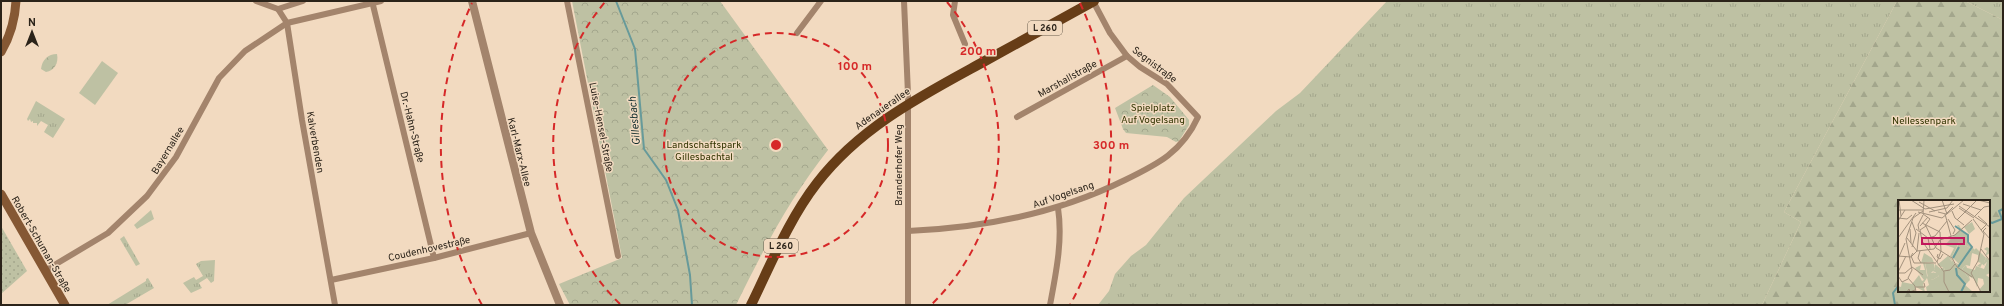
<svg xmlns="http://www.w3.org/2000/svg" width="2004" height="306" font-family="Overpass,sans-serif">
  <style>
    .grass { fill: url(#grass-tufts) }
    .forest { fill: url(#forest-firs); fill-rule: evenodd }
    .park { fill: url(#park-crowns) }
    .garden { fill: url(#garden-dots) }
    .pitch { fill: #bec1a3 }
    .lines { fill: none; stroke-linecap: round; stroke-linejoin: round }
    .stream { stroke: #679a9a; stroke-width: 2 }
    .minor { stroke: #a3846c; stroke-width: 6 }
    .tertiary { stroke: #a3846c; stroke-width: 8 }
    .secondary { stroke: #855834; stroke-width: 9 }
    .primary { stroke: #673d17; stroke-width: 10 }
    .ring { fill: none; stroke: #d62828; stroke-width: 2; stroke-dasharray: 7 5 }
    .labels { text-anchor: middle; stroke-width: 3; stroke-linejoin: round; paint-order: stroke }
    .shield { fill: #f2dac0; stroke: #675a4b; stroke-width: 1 }
    .shield-label { font-size: 9px; font-weight: bold; fill: #2b2319 }
    .street-label { font-size: 10px; fill: #2b2319; stroke: #f2dac0 }
    .park-label { font-size: 10px; fill: #313401; stroke: #f2dac0 }
    .water-label { font-size: 11px; font-style: italic; fill: #132f2f; stroke: #f2dac0 }
    .inset-river { fill: none; stroke: #679a9a; stroke-width: 2 }
    .inset-road { fill: none; stroke: #a2917d; stroke-width: 1 }
    .view { fill: #c2185b; fill-opacity: 0.15; stroke: #c2185b; stroke-width: 2 }
    .inset-edge { fill: none; stroke: #2b2319; stroke-width: 2 }
    .centre { fill: #d62828; stroke: #f2dac0; stroke-width: 2 }
    .ring-label { font-size: 12px; text-anchor: middle; font-weight: bold; fill: #d62828; stroke: #f2dac0; stroke-width: 3; stroke-linejoin: round; paint-order: stroke }
  </style>
  <defs>
    <pattern id="grass-tufts" width="24" height="20" patternUnits="userSpaceOnUse"><rect width="24" height="20" fill="#bec1a3"/><path d="M3 7l-1-3M5 7V3M7 7l1-3M15 17l-1-3M17 17v-4M19 17l1-3" fill="none" stroke="#a3a68c"/></pattern>
    <pattern id="forest-firs" width="22" height="20" patternUnits="userSpaceOnUse"><rect width="22" height="20" fill="#bec1a3"/><path d="M5 1l3.5 6h-7zM16 11l3.5 6h-7z" fill="#a3a68c"/></pattern>
    <pattern id="park-crowns" width="20" height="18" patternUnits="userSpaceOnUse"><rect width="20" height="18" fill="#bec1a3"/><path d="M2 6a3 3 0 1 1 6 0M12 15a3 3 0 1 1 6 0" fill="none" stroke="#a3a68c"/></pattern>
    <pattern id="garden-dots" width="8" height="8" patternUnits="userSpaceOnUse"><rect width="8" height="8" fill="#bec1a3"/><path d="M2 2h.1M6 6h.1" fill="none" stroke="#a3a68c" stroke-width="1.8" stroke-linecap="round"/></pattern>
  </defs>
  <rect width="100%" height="100%" fill="#f2dac0"/>
  <!-- grass -->
  <g class="grass">
    <path d="M1387,1H1897L1784,212L1801,222L1762,305H1098L1109,291L1115,274L1131,256L1146,245L1184,198L1276,111L1300,93Z"/>
    <path d="M1965,1H2003V20Z"/>
    <path d="M36,101L65,119L53,138L44,132L48,125L41,121L37,126V123H33V121L31,122L30,119L28,121L27,119Z"/>
    <path d="M151,210L154,219L137,229L134,225Z"/>
    <path d="M124,236L140,264L136,266L120,239Z"/>
    <path d="M215,260L214,281L211,283L207,278L199,283L202,288L191,293L183,283L194,277L196,280L203,276L196,264L201,261Z"/>
    <path d="M148,278L154,288L125,305H107L146,281V279Z"/>
  </g>
  <!-- forest -->
  <path class="forest" d="M1897,1H1965L2003,20V305H1762L1801,222L1784,212ZM1899,201H1989V291H1899Z"/>
  <!-- park -->
  <g class="park">
    <path d="M572,1H720L828,150C790,198 763,250 736,305H570L559,284L622,258Z"/>
    <path d="M57,54C59,63 54,71 46,72L41,69C42,60 48,54 57,54Z"/>
    <path d="M1153,85L1170,97L1189,120V125L1179,141L1176,142L1167,137L1126,133L1123,129L1115,108Z"/>
  </g>
  <!-- garden -->
  <path class="garden" d="M1,226L27,271L1,294Z"/>
  <!-- pitch -->
  <path class="pitch" d="M102,61L118,73L95,105L79,93Z"/>
  <g class="lines">
    <!-- stream -->
    <g class="stream">
      <path d="M616,1L635,49L644,149L666,180L678,210L690,275L692,305"/>
      <path d="M1989,221L1992,223L2002,219L1999,211L2003,209"/>
      <path d="M1895,305L1893,293L1899,285"/>
    </g>
    <!-- minor -->
    <g class="minor">
      <path d="M256,1L278,9L287,23L302,120L335,305"/>
      <path d="M372,1L434,258"/>
      <path d="M567,1L618,256"/>
      <path d="M904,1L908,94V305"/>
      <path d="M955,1L953,15L965,44"/>
      <path d="M278,9L303,1"/>
      <path d="M797,33L821,1"/>
      <path d="M1017,117L1127,56"/>
      <path d="M908,231C984,228 1056,214 1125,180C1158,164 1182,152 1198,117L1167,84L1140,67L1127,56L1110,33L1093,1"/>
      <path d="M46,270L108,233L147,196L176,157L219,78L245,51L287,23L381,1"/>
      <path d="M331,280L434,258L531,233"/>
      <path d="M1050,305C1056,273 1063,240 1058,208"/>
    </g>
    <!-- tertiary -->
    <path class="tertiary" d="M472,1L531,233L560,305"/>
    <!-- secondary -->
    <g class="secondary">
      <path d="M1,52C11,35 15,20 16,1"/>
      <path d="M1,194L65,305"/>
    </g>
    <!-- primary -->
    <path class="primary" d="M751,305C771,264 789,219 817,183C861,126 923,95 985,61C1021,41 1057,21 1094,1"/>
  </g>
  <!-- distance rings -->
  <g class="ring">
    <circle cx="776" cy="145" r="112"/>
    <path d="M620 304A223 223 0 0 1 605 2M947 2A223 223 0 0 1 932 304"/>
    <path d="M482 305A335 335 0 0 1 472 3M1080 3A335 335 0 0 1 1070 305"/>
  </g>
  <g class="labels">
    <!-- shield labels -->
    <g class="shield">
      <rect x="1028" y="21" width="34" height="14" rx="3"/>
      <rect x="764" y="239" width="34" height="14" rx="3"/>
    </g>
    <g class="shield-label">
      <text x="1045" y="31">L 260</text>
      <text x="781" y="249">L 260</text>
    </g>
    <!-- street labels -->
    <g class="street-label">
      <text transform="translate(1155 64) rotate(37)" y="4">Segnistraße</text>
      <text transform="translate(1067 78) rotate(-29)" y="4">Marshallstraße</text>
      <text transform="translate(882 108) rotate(-35)" y="4">Adenauerallee</text>
      <text transform="translate(413 127) rotate(76)" y="4">Dr.-Hahn-Straße</text>
      <text transform="translate(602 127) rotate(79)" y="4">Luise-Hensel-Straße</text>
      <text transform="translate(316 142) rotate(80)" y="4">Kalverbenden</text>
      <text transform="translate(167 150) rotate(-59)" y="4">Bayernallee</text>
      <text transform="translate(520 152) rotate(76)" y="4">Karl-Marx-Allee</text>
      <text transform="translate(898 165) rotate(-90)" y="4">Branderhofer Weg</text>
      <text transform="translate(1063 194) rotate(-19)" y="4">Auf Vogelsang</text>
      <text transform="translate(42 244) rotate(60)" y="4">Robert-Schuman-Straße</text>
      <text transform="translate(429 248) rotate(-13)" y="4">Coudenhovestraße</text>
    </g>
    <!-- park labels -->
    <g class="park-label">
      <text x="1153" y="111">Spielplatz<tspan x="1153" dy="12">Auf Vogelsang</tspan></text>
      <text x="1924" y="124">Nellessenpark</text>
      <text x="704" y="148">Landschaftspark<tspan x="704" dy="12">Gillesbachtal</tspan></text>
    </g>
    <!-- water labels -->
    <g class="water-label">
      <text transform="translate(634 121) rotate(-95)" y="4">Gillesbach</text>
    </g>
  </g>
  <!-- overview -->
  <g transform="translate(1898 200)">
    <rect width="92" height="92" fill="#f2dac0"/>
    <path d="M74,22L77,29L71,34L66,27L63,31L70,36V43L77,50L64,65L59,67L58,63L62,65L74,49L67,45L68,42H61L54,57L57,62L52,56L56,48L47,45L62,29L59,25H61L63,29ZM89,47L92,49V53L87,56L92,61V73L88,75L92,78V92H84L81,90L86,84L85,79L80,78L79,87L76,79L71,76L72,80L64,69L68,65L69,68L77,70L76,73L78,66L86,69L89,62H86L88,58L87,56L89,51L86,49ZM27,62L36,64L37,69L33,73H39L41,76L34,80L30,78Z" fill="#bec1a3"/>
    <path d="M64,37L69,40L67,45L74,49L72,52H75L78,48L88,58L86,62L90,61L86,65L88,67L84,64L82,68L85,75L81,72L80,75L82,67L79,66L83,63L80,62V55L74,53L72,66L68,65L64,69L72,80L67,85L75,92H29L28,87L31,85L29,78L25,84L27,92L18,87L16,92H0V86L3,87L4,82L14,84L21,75L24,81L26,80L17,68L23,65L22,70H27L25,63H23L26,53L34,58L36,63L27,62L29,76L34,80L41,76L37,72L34,75L33,73L37,72L34,71L37,69V64L43,69L46,67L47,71L54,61L49,56L52,57L59,67L63,65L72,51L62,65L54,57Z" fill="#bec1a3"/>
    <path d="M50,56L56,65L48,72L46,68L39,65Z" fill="#bec1a3"/>
    <path class="inset-river" d="M57,26L70,35V42L74,47L60,67M55,58L61,47M58,68L59,75L67,84L63,92"/>
    <path class="inset-road" d="M1,0L3,16M13,0L27,9L56,4M26,0L25,14L32,19L27,26M44,0L49,14M80,0L92,3M21,2L37,11M65,4L83,10M61,6L92,27M61,8L76,18M0,10H25M54,11L57,18L66,25M20,12L44,18L66,0M31,12L49,8L55,0M40,12L48,14L55,7M47,14L53,36M77,16L86,7L92,6M80,16L89,24L83,30M0,18L9,19L14,15M15,18L8,39L14,70L10,78L17,86L18,92M15,18L25,11M50,19L57,30L55,34M75,19L86,34L80,61L73,73L83,92M59,20L78,1M0,21L7,10M24,23L42,32L43,51L39,62M22,26L30,17M28,26L38,48L54,58L59,67L74,77M28,26L22,30L24,41L46,72V82L51,92M88,28L85,31L92,39M12,29L13,43M18,29L30,38L32,49M21,30L20,25L25,15M0,38L18,13M9,38L19,51M30,38L37,36L49,21M14,47L18,33L14,22M83,49L92,61M19,51L21,33M22,51L20,58L23,63M15,53L13,56L16,63H38M40,54L39,57L42,59L45,54M0,56L13,57L19,51L36,49L42,40L57,35L74,20M0,59L7,43M46,71L52,70L57,64M0,72L8,56M0,73H7L14,67L25,75M0,76L4,82L10,79M18,87H27L26,83M9,92L11,89L12,92L17,90"/>
    <path class="view" d="M24,38H66V44H24Z"/>
    <rect width="92" height="92" class="inset-edge"/>
  </g>
  <circle cx="776" cy="145" r="6" class="centre"/>
  <g class="ring-label">
    <text x="978" y="55">200 m</text>
    <text x="855" y="70">100 m</text>
    <text x="1111" y="149">300 m</text>
  </g>
  <!-- border -->
  <rect width="2004" height="306" fill="none" stroke="#2b2319" stroke-width="4"/>
  <!-- north arrow -->
  <g transform="translate(32 32)" stroke="#f2dac0" stroke-width="3" paint-order="stroke">
  <path d="M0-3L7 15L0 10L-7 15Z" fill="#2b2319"/>
  <text y="-6" font-size="11" font-weight="bold" text-anchor="middle" fill="#2b2319">N</text>
  </g>
</svg>
